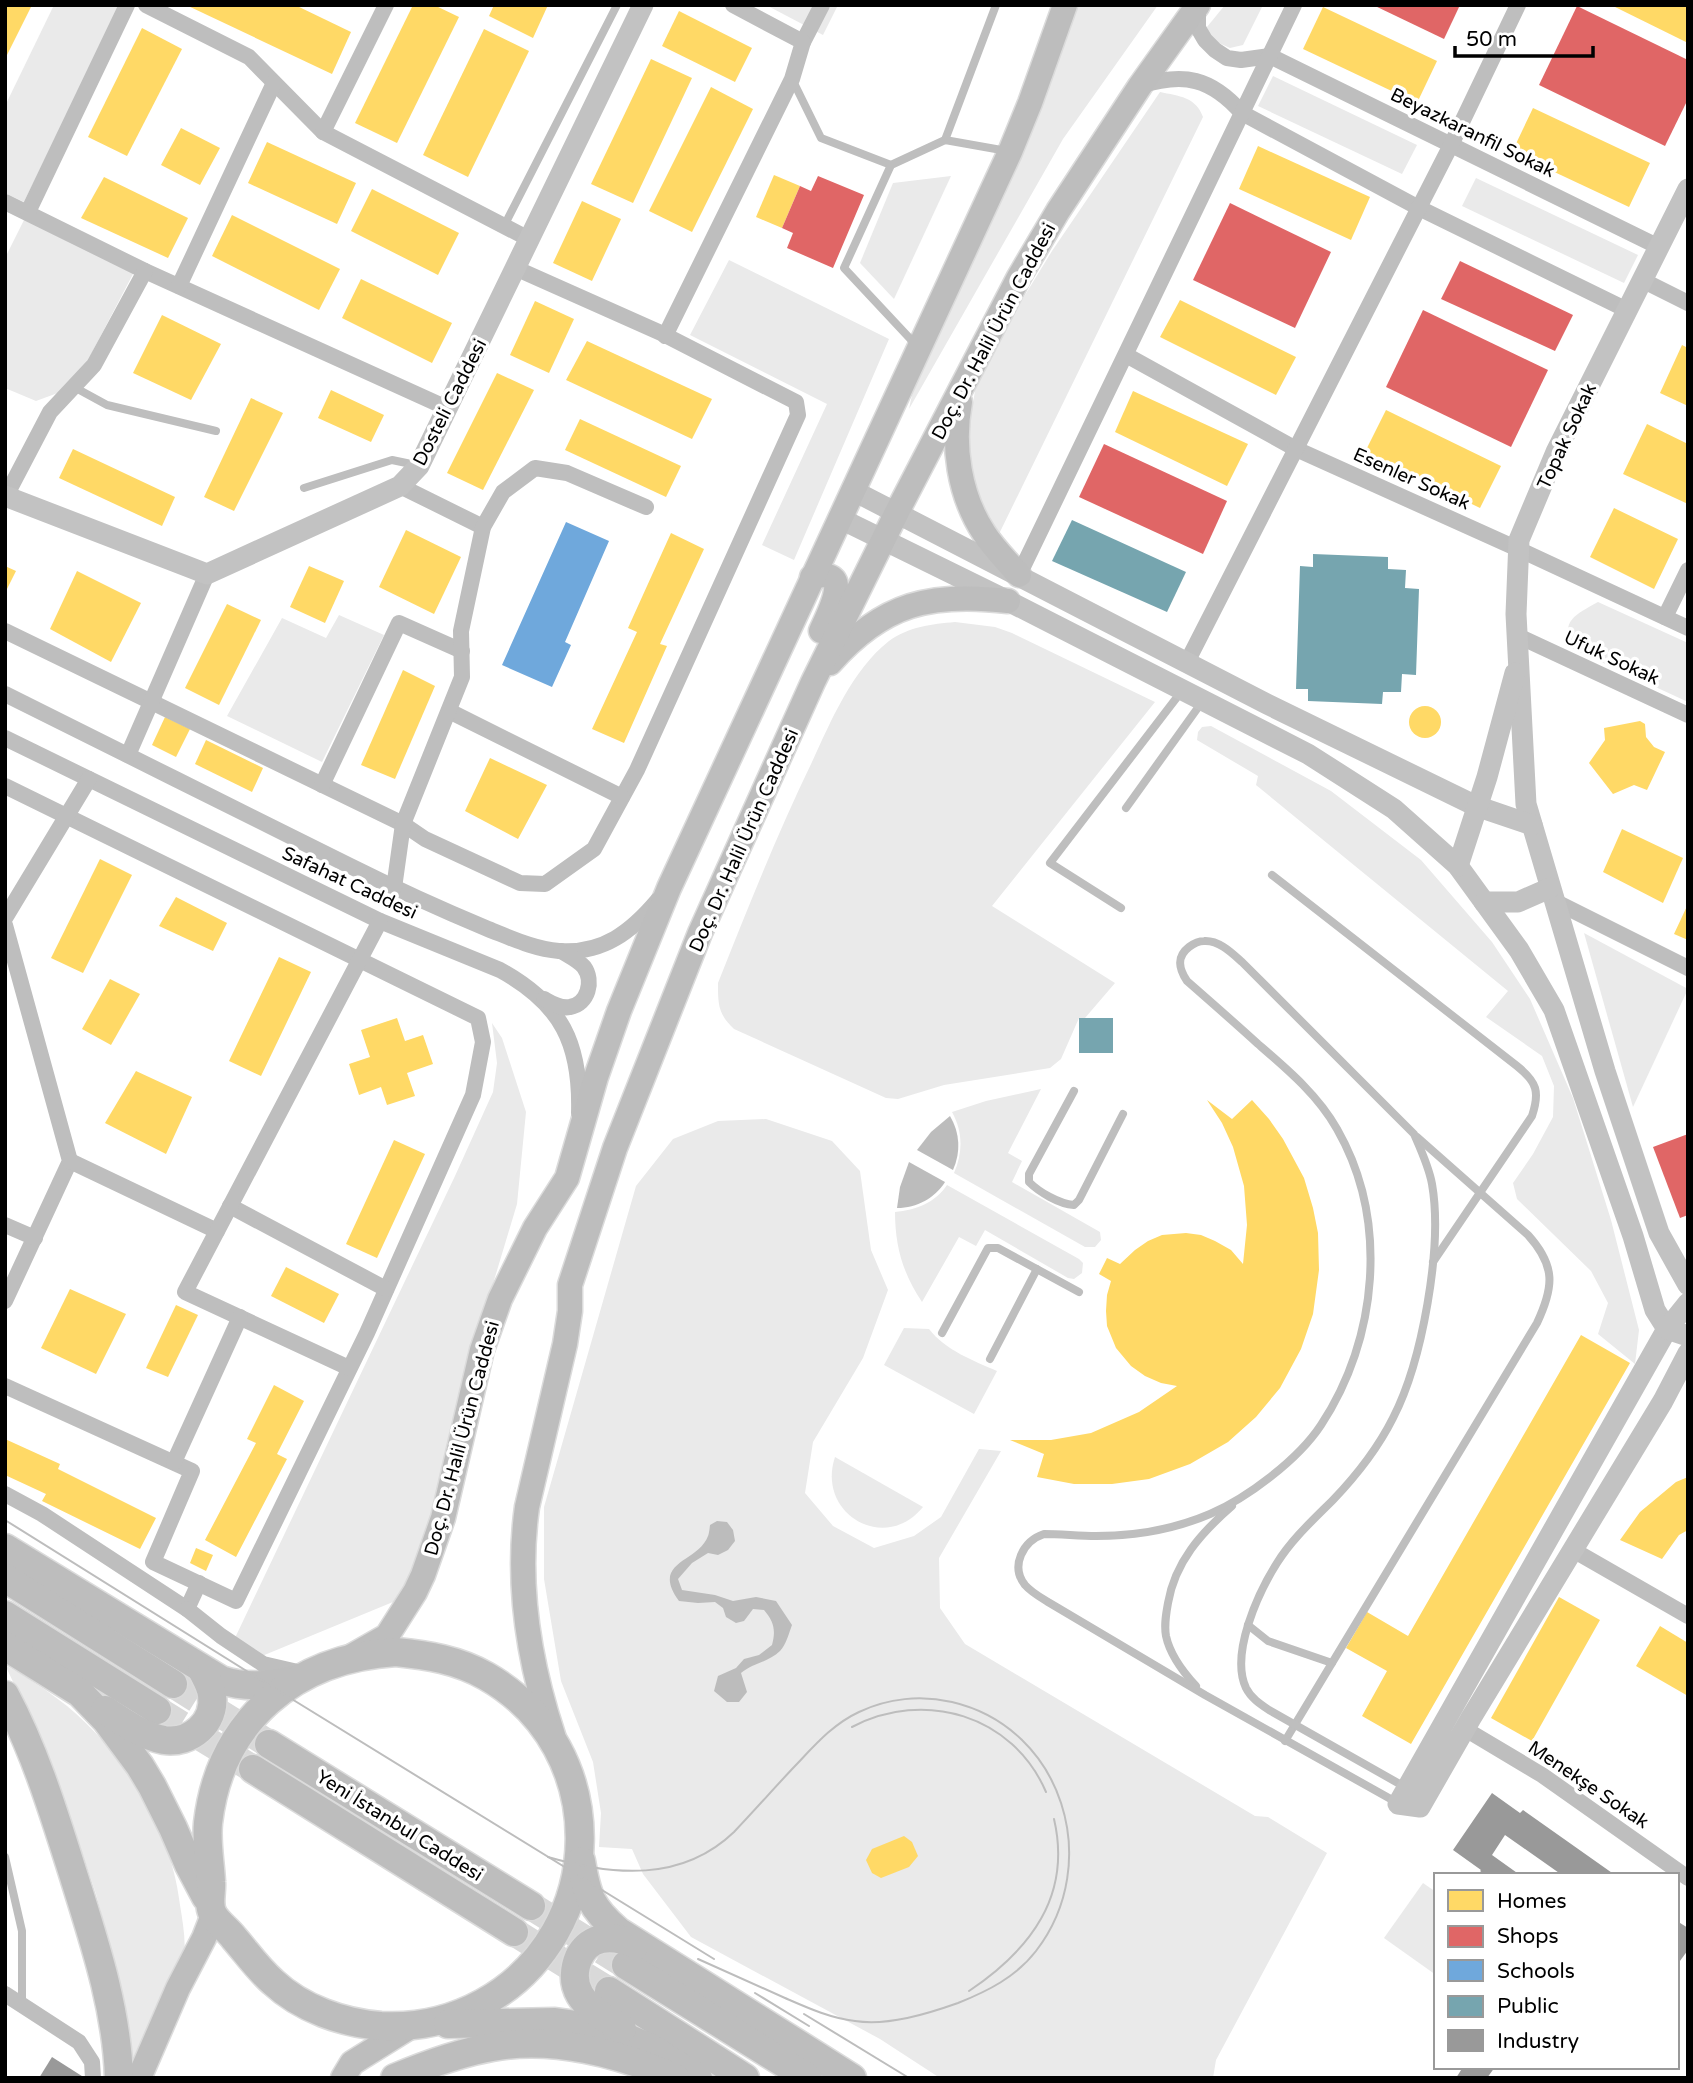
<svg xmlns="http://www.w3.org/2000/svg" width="1693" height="2083" font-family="'Varela Round',sans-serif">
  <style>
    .green { fill: #eaeaea }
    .water { fill: #bcbcbc }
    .homes { fill: #ffd966 }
    .shops { fill: #e06666 }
    .schools { fill: #6fa8dc }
    .public { fill: #76a5af }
    .industry { fill: #999 }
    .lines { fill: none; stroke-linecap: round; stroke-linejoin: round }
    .highway-tunnel { stroke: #d9d9d9; stroke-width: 28; stroke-dasharray: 28 14; stroke-linecap: butt }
    .primary-casing { stroke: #dbdbdb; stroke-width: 27 }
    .highway-casing { stroke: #dbdbdb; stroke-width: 31 }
    .lane { stroke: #bebebe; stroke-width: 8 }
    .street { stroke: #bebebe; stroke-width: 16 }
    .secondary { stroke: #c2c2c2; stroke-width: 21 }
    .primary { stroke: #bdbdbd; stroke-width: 24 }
    .highway { stroke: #bdbdbd; stroke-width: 28 }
    .tram { stroke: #bdbdbd; stroke-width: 2 }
    .labels { text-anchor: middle; stroke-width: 7; stroke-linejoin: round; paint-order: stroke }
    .street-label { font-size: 19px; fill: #000; stroke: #fff }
  </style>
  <rect width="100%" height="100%" fill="#fff"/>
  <!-- green -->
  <g class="green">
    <path d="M54,5H120L24,202L5,193V106Z"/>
    <path d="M766,5H838L823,35Z"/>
    <path d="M1078,5H1158L1063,139L909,409L912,395L989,217Z"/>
    <path d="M1225,5H1263L1243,45L1230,48L1210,39L1207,27Z"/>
    <path d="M1273,76L1417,145L1402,174L1258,106Z"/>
    <path d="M1160,92C1179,96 1196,97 1203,117L997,538L971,489L967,438L976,385L1000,336L1052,251Z"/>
    <path d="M951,176L894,299L860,263L893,183Z"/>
    <path d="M1476,178L1638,255L1624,283L1462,206Z"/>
    <path d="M28,212L134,272L74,387L36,401L5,388V258Z"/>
    <path d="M729,260L889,339L794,560L762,545L827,404L690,335Z"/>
    <path d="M1598,602L1688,643V702L1571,648C1561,620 1575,615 1598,602Z"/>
    <path d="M339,615L384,635L322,762L227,716L282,618L326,638Z"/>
    <path d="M955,622L995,627L1012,633L1155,702L992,906L1115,983L1085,1018H1079L1061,1059L1050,1068L944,1085L898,1099L886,1098L734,1029C718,1014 718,1004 718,983C748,908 777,834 812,762C831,721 852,670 889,641C908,627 932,624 955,622Z"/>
    <path d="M1211,726L1331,791L1421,860L1492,942L1530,999L1573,1098L1611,1220L1639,1330L1635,1364L1598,1334L1608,1303L1591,1271L1517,1199L1513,1183L1533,1154L1553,1117L1554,1086L1542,1056L1486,1017L1508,991L1256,785L1258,776L1197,740L1198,732L1202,727Z"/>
    <path d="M1584,933L1688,989L1633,1107Z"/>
    <path d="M492,1023L502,1038L526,1112L517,1204L480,1327L444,1479L416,1568L393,1602L262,1656L234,1640L455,1176L493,1092L497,1063Z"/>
    <path d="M1041,1089L1008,1153L1022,1161L1012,1182L1100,1232L1101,1240L1095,1247H1085L954,1173C963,1152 963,1132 952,1112L986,1101Z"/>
    <path d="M766,1119L832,1141L860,1171L871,1250L888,1290L863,1358L813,1442L805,1493L833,1526L874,1548L914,1536L941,1517L979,1449L1001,1451L939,1558L940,1608L965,1644L1255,1816L1268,1817L1327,1853L1216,2060L1213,2078H940L880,2039L691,1937L643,1874L632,1849L599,1847L601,1813L593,1762L561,1681L544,1579V1507L636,1186L673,1139L718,1121Z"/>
    <path d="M947,1185L1079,1259L1083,1263L1082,1273L1074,1279L1068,1278L985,1230L976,1246L959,1237L922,1302C903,1274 895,1246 895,1212C916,1210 935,1203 947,1185Z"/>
    <path d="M904,1328L929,1329C945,1350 974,1361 997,1371L974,1414L884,1365Z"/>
    <path d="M835,1457L923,1507C885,1554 816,1514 835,1457Z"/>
    <path d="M5,1665C27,1677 48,1691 67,1706C126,1755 171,1829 180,1905C183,1924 187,1945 183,1963C181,1974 173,1987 168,1997C155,2022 143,2048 130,2073L119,1980L96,1894L65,1802L42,1742Z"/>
    <path d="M1423,1883L1436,1892V1975L1384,1938Z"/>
  </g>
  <!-- water -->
  <g class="water">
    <path d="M950,1116C960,1133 961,1152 953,1170L917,1150L931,1132Z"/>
    <path d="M909,1162L945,1182C935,1198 917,1208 897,1208L900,1187Z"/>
    <path d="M717,1521L727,1522L733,1530L735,1541L728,1550L718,1555L708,1553L692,1563L678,1579L682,1590L715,1595L733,1601L756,1597L776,1601L792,1625C789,1633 786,1645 780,1651C769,1662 753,1663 741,1673L747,1692L739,1702H727L714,1691L718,1676L736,1668L744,1659L759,1655L772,1645C776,1630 774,1622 764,1610L753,1609L744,1621L736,1623L726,1617L723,1608L715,1602L698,1603L679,1601C650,1561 698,1563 708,1536C709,1535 710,1525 710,1525Z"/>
  </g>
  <!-- homes -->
  <g class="homes">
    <path d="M5,5H32L5,59Z"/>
    <path d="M186,5H295L351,32L332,74Z"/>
    <path d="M413,5H434L459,17L397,143L355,123Z"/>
    <path d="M494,5H548L533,38L489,16Z"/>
    <path d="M1611,5H1688V43Z"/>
    <path d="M1323,7L1437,61L1417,103L1303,49Z"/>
    <path d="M679,11L752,48L735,82L662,46Z"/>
    <path d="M142,28L182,49L127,156L88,137Z"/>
    <path d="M484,29L529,51L468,177L423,155Z"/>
    <path d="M651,59L692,78L633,203L591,184Z"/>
    <path d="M711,87L753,109L692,232L649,211Z"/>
    <path d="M1533,108L1650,163L1629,207L1512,152Z"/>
    <path d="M181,128L220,148L200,185L161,165Z"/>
    <path d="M267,142L356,183L337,224L248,183Z"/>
    <path d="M1258,146L1370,197L1351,240L1239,189Z"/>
    <path d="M774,175L800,186L782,228L756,217Z"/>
    <path d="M104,177L188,218L168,258L81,218Z"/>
    <path d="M372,189L459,233L438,275L351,231Z"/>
    <path d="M582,201L621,219L592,281L553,263Z"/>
    <path d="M232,215L340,269L319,310L212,256Z"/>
    <path d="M361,279L452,323L432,363L342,318Z"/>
    <path d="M1180,300L1296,357L1276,395L1160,337Z"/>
    <path d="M535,301L574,319L549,373L510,355Z"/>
    <path d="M162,315L221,344L191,400L133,373Z"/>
    <path d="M587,341L712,399L692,439L566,380Z"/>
    <path d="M1682,345L1688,348V406L1660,393Z"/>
    <path d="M497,373L534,390L483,490L447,473Z"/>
    <path d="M331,390L384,415L371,442L318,418Z"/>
    <path d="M1133,391L1248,444L1227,486L1115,432Z"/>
    <path d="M251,398L283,413L234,511L204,497Z"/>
    <path d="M1386,410L1501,466L1480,508L1365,452Z"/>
    <path d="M580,419L681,466L666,497L565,450Z"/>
    <path d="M1647,424L1688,444V504L1623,474Z"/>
    <path d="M73,449L175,497L162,526L59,478Z"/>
    <path d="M1614,508L1678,539L1654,589L1590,557Z"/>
    <path d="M406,530L461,557L434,614L379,587Z"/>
    <path d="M671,533L704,549L660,644L667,646L624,743L592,729L637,632L628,628Z"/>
    <path d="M5,566L16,571L5,593Z"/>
    <path d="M309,566L344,581L325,623L290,607Z"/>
    <path d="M77,571L141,603L111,662L50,629Z"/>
    <path d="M227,604L261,620L219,705L185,688Z"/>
    <path d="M403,670L435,686L395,779L361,765Z"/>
    <circle cx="1425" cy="722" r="16"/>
    <path d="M165,717L190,729L176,757L152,745Z"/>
    <path d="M1640,721L1645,724L1646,737L1654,747L1665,752L1647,790L1634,785L1613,794L1589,763L1605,740L1604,728Z"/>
    <path d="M206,740L263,768L252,792L195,764Z"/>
    <path d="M490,758L547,785L518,839L465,811Z"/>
    <path d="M1622,829L1683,858L1663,903L1603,872Z"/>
    <path d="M100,859L132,875L83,973L51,958Z"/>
    <path d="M176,897L227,923L213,951L159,926Z"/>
    <path d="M1688,904V940L1674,934Z"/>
    <path d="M279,957L311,972L261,1076L229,1061Z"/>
    <path d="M110,979L140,994L111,1045L82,1029Z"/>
    <path d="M397,1018L405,1041L423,1035L433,1064L407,1073L415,1096L387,1105L381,1087L359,1095L349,1064L370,1057L361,1030Z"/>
    <path d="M136,1071L192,1097L166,1154L105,1123Z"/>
    <path d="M1207,1100L1232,1119L1252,1100L1269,1119L1283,1139L1304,1178L1313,1208L1318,1233L1319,1270L1313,1314L1301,1349L1280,1388L1256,1417L1228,1442L1190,1464L1149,1479L1112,1484H1074L1037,1477L1044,1454L1010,1440H1051L1091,1433L1139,1412L1177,1386L1161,1383L1145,1376L1131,1366L1116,1348L1107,1326L1106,1311L1107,1295L1111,1281L1099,1274L1107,1258L1120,1264L1135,1250L1148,1241L1162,1235L1186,1233L1201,1235L1215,1241L1231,1250L1243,1264L1247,1225L1244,1186L1233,1147L1222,1123Z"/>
    <path d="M394,1140L425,1154L377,1258L346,1244Z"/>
    <path d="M286,1267L339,1294L324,1323L271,1296Z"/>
    <path d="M70,1289L126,1314L96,1374L41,1348Z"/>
    <path d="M176,1305L198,1315L168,1377L146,1368Z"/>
    <path d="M1581,1335L1630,1363L1411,1744L1362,1716L1387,1671L1346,1648L1367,1612L1408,1636Z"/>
    <path d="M274,1385L304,1401L277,1454L287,1459L236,1557L205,1540L256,1443L247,1439Z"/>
    <path d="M5,1439L60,1464L58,1469L156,1518L140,1549L42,1501L46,1494L5,1475Z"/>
    <path d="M1688,1477V1530L1679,1535L1662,1559L1620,1540L1640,1512L1676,1482Z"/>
    <path d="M196,1548L213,1555L206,1571L190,1563Z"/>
    <path d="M1559,1597L1600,1620L1532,1741L1491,1718Z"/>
    <path d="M1660,1626L1688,1643V1696L1636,1666Z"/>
    <path d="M904,1836L912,1842L918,1856L909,1867L881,1878L872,1873L866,1860L872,1849Z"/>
  </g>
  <!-- shops -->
  <g class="shops">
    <path d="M1373,5H1460L1444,39Z"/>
    <path d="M1577,6L1688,60V99L1665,146L1539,85Z"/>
    <path d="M818,176L864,195L833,268L787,248L793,233L782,228L800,186L811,191Z"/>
    <path d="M1230,203L1331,252L1295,328L1193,280Z"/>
    <path d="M1460,261L1573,315L1555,351L1441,299Z"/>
    <path d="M1423,310L1548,370L1511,447L1386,387Z"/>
    <path d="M1104,444L1227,501L1203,554L1079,497Z"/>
    <path d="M1688,1134V1215L1680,1218L1653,1147Z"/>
  </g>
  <!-- schools -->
  <path class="schools" d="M566,522L609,541L565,642L571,645L552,687L502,665Z"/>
  <!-- public -->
  <g class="public">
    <path d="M1072,520L1186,572L1167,612L1052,561Z"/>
    <path d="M1313,554L1388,557V569L1406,570L1405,588L1419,589L1416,675L1402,674L1401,692H1383L1382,704L1308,701V689H1296L1300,566L1313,567Z"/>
    <rect x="1079" y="1018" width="34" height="35"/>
  </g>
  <!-- industry -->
  <g class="industry">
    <path d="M1492,1793L1520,1813L1523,1810L1615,1875H1562L1505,1835L1492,1855L1520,1875H1485L1480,1871L1481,1870L1453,1850Z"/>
    <path d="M1677,1921L1688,1928V1950L1677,1965Z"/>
    <path d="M52,2057L85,2078H39Z"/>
    <path d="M1463,2067H1495L1487,2078H1456Z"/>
  </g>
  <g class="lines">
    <!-- highway-tunnel -->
    <g class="highway-tunnel">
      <path d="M173,1684L269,1744"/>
      <path d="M157,1710L253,1769"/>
      <path d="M531,1906L626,1965"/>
      <path d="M514,1932L609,1991"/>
    </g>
    <!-- primary casing -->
    <g class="primary-casing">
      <g id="primary">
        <path d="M960,402C952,445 959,495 984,533C994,549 1007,561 1019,575"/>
        <path d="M812,577C855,566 829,613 821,631"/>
        <path d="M830,663C883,603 931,592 1008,601"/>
        <path d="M352,1656L387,1636L415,1592L423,1575L443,1518L482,1350L500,1299L535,1228L567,1178L596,1077L619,1011L669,888L1010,152L1030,103L1065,5"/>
        <path d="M553,1735C529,1662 516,1585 527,1507L565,1344L570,1311V1285L615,1148L700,933L813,682L897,512L1019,277L1058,211L1140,86L1198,5"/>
        <path d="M139,2078L178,1988L204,1938L213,1915"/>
        <path d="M343,2078L352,2063L413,2025"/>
      </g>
    </g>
    <!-- highway casing -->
    <g class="highway-casing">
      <g id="highway">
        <path d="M5,1548L221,1680C246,1688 267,1686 292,1680"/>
        <path d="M5,1578L173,1684"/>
        <path d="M5,1615L157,1710"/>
        <path d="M5,1646L80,1693L106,1720L140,1766L152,1786L173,1828L189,1865L206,1897"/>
        <path d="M396,1652C427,1655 458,1660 486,1676C613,1748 610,1933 483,2003C452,2020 417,2028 381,2026C343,2023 302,2009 273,1982C258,1969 247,1953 234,1938C228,1930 219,1924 214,1916C207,1906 212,1893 211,1882C210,1862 206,1843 208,1823C220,1720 295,1658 396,1652Z"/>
        <path d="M5,1695C36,1753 55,1817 75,1880C95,1944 117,2010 119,2078"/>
        <path d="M105,1710C123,1722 143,1736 164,1740C190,1744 216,1723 212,1695C211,1686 206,1678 202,1670"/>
        <path d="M269,1744L531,1906"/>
        <path d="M253,1769L514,1932"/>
        <path d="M581,1861C587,1896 591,1908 618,1931L852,2078"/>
        <path d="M626,1965L808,2078"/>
        <path d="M609,1991L745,2078"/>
        <path d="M448,2024L555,2022L591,2027L627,2038L651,2048L698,2078"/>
        <path d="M622,2029C607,2019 589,2010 580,1995C570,1978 575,1952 593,1942C606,1935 623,1939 636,1944"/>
        <path d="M395,2078C426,2065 459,2053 492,2047C553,2036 620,2053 675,2078"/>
      </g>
    </g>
    <!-- lane -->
    <g class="lane">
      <path d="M792,79L821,138L891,165"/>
      <path d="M945,140L996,5"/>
      <path d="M504,226L617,5"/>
      <path d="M916,345L844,268L891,165L945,140L1007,151"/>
      <path d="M74,387L107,405L216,431"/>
      <path d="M304,488L392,460L416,465"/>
      <path d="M1126,808L1202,702"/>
      <path d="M1272,875L1517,1066C1537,1082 1540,1092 1532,1116L1433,1262"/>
      <path d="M1121,908L1050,863L1181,692"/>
      <path d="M1074,1091L1029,1174V1182C1039,1192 1059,1204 1074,1205L1079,1200L1123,1114"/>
      <path d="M942,1333L988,1248H998L1079,1292"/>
      <path d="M990,1359L1037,1269"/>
      <path d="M1248,1625L1268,1641L1332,1663"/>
      <path d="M1196,1686C1183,1672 1170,1655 1166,1636C1164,1625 1166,1614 1168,1603C1175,1562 1201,1533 1232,1506"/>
      <path d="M1285,1741L1537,1323C1554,1287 1556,1266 1528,1235L1417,1137"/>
      <path d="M1396,1802L1205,1695L1048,1602C1040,1597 1031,1592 1025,1585C1010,1566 1023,1541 1044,1534C1061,1534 1079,1536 1096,1536C1135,1536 1175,1529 1210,1514C1247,1498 1298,1460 1321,1425C1378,1339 1389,1220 1337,1129C1318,1095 1287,1069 1258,1044C1235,1023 1211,1002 1187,981C1179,969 1176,957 1189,947C1193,944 1199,941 1204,941C1219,940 1232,953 1242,962L1414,1134C1421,1150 1429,1167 1432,1184C1443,1247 1422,1362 1393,1418C1378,1448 1356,1476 1333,1500C1313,1520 1292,1539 1277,1563C1258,1593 1230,1654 1246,1688C1251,1698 1260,1704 1269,1710L1405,1787"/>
      <path d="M5,1857L22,1931V2005"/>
    </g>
    <!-- street -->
    <g class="street">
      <path d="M146,5L249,57L323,132L529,239"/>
      <path d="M1198,7V28L1205,40L1215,50L1227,58L1241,60L1270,56L1659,247"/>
      <path d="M803,42L822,5"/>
      <path d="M1140,86C1184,72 1211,78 1242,113L1419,208L1627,310"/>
      <path d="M323,132L386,5"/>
      <path d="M5,202L145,271L447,408"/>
      <path d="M28,212L127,5"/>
      <path d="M1642,280L1688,303"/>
      <path d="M179,286L274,83"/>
      <path d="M665,336L792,79L803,42L733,5"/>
      <path d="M1126,355L1296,449L1518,549L1688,628"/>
      <path d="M400,486L483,527"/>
      <path d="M6,496L50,412L94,365L145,271"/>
      <path d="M1019,575L1294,5"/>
      <path d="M1665,617L1688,570"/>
      <path d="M5,631L403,824L425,839L520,883L545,884L594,849L637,770L798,415L796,402L661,333L515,268"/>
      <path d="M1518,636L1688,715"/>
      <path d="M1186,664L1451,145L1518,5"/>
      <path d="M5,694C119,751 234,808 348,865C394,888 440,909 488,929C511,938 534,949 559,951C603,954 631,932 658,900"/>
      <path d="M449,711L622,797"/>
      <path d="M5,738L380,921L500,970C562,1004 581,1044 579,1113"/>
      <path d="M128,755L207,574"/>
      <path d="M322,785L399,623L462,651"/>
      <path d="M5,786L478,1018L483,1042L473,1095L367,1333L236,1601L153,1562L192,1471L5,1386"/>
      <path d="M394,888L403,824L462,677L461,631L483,527L503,492L535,468L567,473L646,507"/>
      <path d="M1554,901L1688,968"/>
      <path d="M5,918L89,779"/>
      <path d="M5,925L70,1161L5,1301"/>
      <path d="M544,999C551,1003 560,1009 570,1007C588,1004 594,981 584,967C578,960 569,956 561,951"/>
      <path d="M70,1161L217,1231"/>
      <path d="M230,1206L386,1289"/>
      <path d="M5,1225L35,1238"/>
      <path d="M349,1368L185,1292L380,921"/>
      <path d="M174,1462L240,1317"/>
      <path d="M5,1494L42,1514L187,1609L199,1583"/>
      <path d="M1573,1550L1688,1616"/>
      <path d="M187,1609L221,1636L263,1664L302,1673"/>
      <path d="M1465,1729L1542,1775L1688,1878"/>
      <path d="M5,1994L79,2042L92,2062L93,2078"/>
    </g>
    <!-- secondary -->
    <g class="secondary">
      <path d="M1688,189L1556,452L1519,540L1516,614L1526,804L1605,1071L1659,1233L1688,1285"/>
      <path d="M852,490L1267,704L1476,806L1532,825"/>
      <path d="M5,496L207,574L400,486L419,466L643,5"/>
      <path d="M839,518L1008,601L1308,754L1394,809L1458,866L1519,950L1554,1010L1633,1236L1655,1310L1667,1329L1398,1804L1420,1807L1471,1718L1663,1401L1688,1353"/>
      <path d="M1458,866L1487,777L1515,673"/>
      <path d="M1484,902H1518L1550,888"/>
      <path d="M1688,1303L1667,1329L1688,1336"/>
    </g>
    <!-- primary -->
    <use href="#primary" class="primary"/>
    <!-- highway -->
    <use href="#highway" class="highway"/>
    <!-- tram -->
    <g class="tram">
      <path d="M5,1520L269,1685L714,1959"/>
      <path d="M852,1727C924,1689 1013,1715 1046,1792"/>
      <path d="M548,1857C613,1876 682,1882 734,1832C755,1810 775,1787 795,1766C815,1745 833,1724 859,1712C888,1698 921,1695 952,1702C1063,1728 1104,1863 1036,1951C1016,1977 988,1991 958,2003C927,2014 888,2026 855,2021C830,2018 808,2008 785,1998C756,1985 727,1972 698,1959"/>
      <path d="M969,1991C1030,1950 1072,1896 1054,1819"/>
      <path d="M755,1993L809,2026"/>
      <path d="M804,2014L909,2078"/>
    </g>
  </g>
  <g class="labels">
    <!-- street labels -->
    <g class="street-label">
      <text transform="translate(1473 132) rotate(26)" y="7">Beyazkaranfil Sokak</text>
      <text transform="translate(993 331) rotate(-62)" y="7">Doç. Dr. Halil Ürün Caddesi</text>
      <text transform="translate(449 402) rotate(-63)" y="7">Dosteli Caddesi</text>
      <text transform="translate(1566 436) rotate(-65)" y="7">Topak Sokak</text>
      <text transform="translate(1412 478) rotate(24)" y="7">Esenler Sokak</text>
      <text transform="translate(1612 657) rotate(25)" y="7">Ufuk Sokak</text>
      <text transform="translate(743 840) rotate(-66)" y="7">Doç. Dr. Halil Ürün Caddesi</text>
      <text transform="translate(350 882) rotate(25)" y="7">Safahat Caddesi</text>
      <text transform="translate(461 1438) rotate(-75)" y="7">Doç. Dr. Halil Ürün Caddesi</text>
      <text transform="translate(1589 1784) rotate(34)" y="7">Menekşe Sokak</text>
      <text transform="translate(400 1825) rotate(32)" y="7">Yeni İstanbul Caddesi</text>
    </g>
  </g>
  <!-- border -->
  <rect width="1693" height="2083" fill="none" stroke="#000000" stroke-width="14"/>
  <!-- legend -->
  <rect x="1434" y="1873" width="245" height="196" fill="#ffffff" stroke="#999999" stroke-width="2"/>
  <rect x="1448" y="1890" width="35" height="21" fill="#ffd966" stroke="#999999" stroke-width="2"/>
  <text x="1497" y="1908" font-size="21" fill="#000000">Homes</text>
  <rect x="1448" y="1926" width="35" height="21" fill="#e06666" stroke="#999999" stroke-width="2"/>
  <text x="1497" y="1943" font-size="21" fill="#000000">Shops</text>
  <rect x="1448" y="1960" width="35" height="21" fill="#6fa8dc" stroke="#999999" stroke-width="2"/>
  <text x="1497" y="1978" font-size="21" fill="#000000">Schools</text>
  <rect x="1448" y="1996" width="35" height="21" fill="#76a5af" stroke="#999999" stroke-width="2"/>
  <text x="1497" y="2013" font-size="21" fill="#000000">Public</text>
  <rect x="1448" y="2030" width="35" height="21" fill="#999999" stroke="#999999" stroke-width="2"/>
  <text x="1497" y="2048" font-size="21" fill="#000000">Industry</text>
  <!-- scale -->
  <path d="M1455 46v10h138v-10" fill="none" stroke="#000000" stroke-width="3.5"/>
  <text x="1466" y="46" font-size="21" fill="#000000" stroke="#ffffff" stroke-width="5" paint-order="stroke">50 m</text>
</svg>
